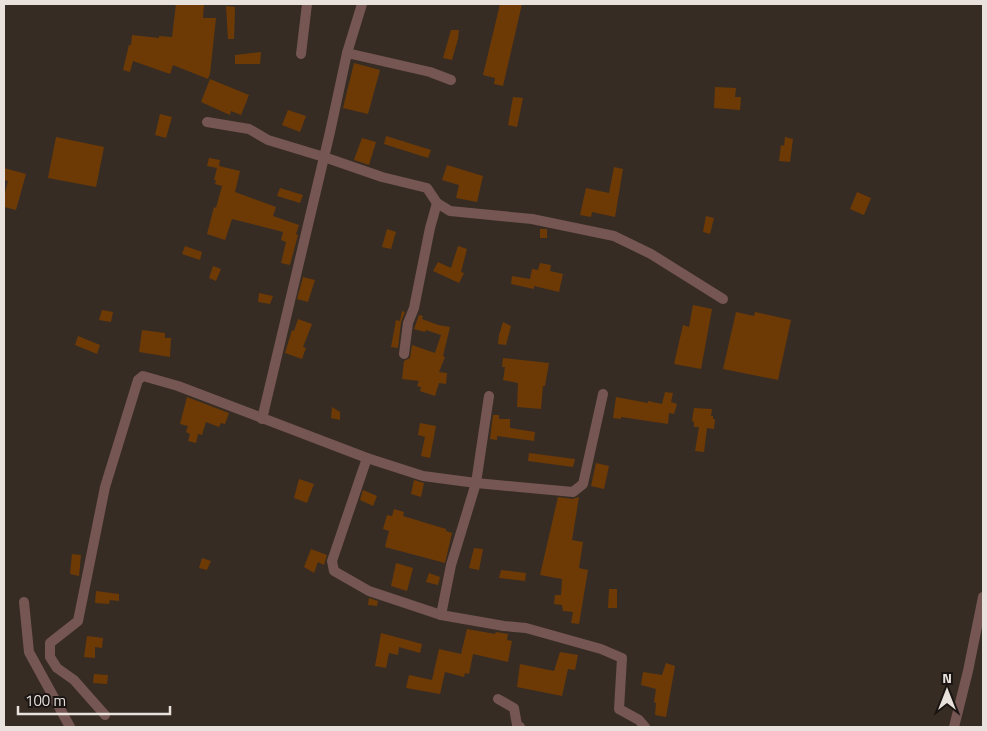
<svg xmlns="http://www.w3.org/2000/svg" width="987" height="731" font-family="'Titillium Web',sans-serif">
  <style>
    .building { fill: #6d3a06 }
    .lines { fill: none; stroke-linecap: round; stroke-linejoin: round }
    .street { stroke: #755652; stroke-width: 10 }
  </style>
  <rect width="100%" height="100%" fill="#362c24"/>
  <!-- building -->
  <g class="building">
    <path d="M176,4H204L203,18H216L210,74L208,79L173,65L170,74L133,61L130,72L123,70L129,45H131L132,35L159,38V36L172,37Z"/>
    <path d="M500,4H522L503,86L494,84L495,78L483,75Z"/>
    <path d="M226,6L235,7L234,39H228Z"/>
    <path d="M451,30H459L458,39L452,60L443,58Z"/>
    <path d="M261,52L260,64H235V55Z"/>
    <path d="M354,63L380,70L368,114L343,108Z"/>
    <path d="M210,79L249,95L241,115L231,111L230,115L201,102Z"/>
    <path d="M715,87L736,88L735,97H741L740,110L714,108Z"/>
    <path d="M513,97L523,98L517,127L508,125Z"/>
    <path d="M288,110L306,116L300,132L282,125Z"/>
    <path d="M160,114L172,117L166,138L155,135Z"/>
    <path d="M386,136L431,150L428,158L384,144Z"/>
    <path d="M56,137L104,147L96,187L48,178Z"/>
    <path d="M785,137L793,139L790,162L779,161L781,145L784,146Z"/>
    <path d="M362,138L376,142L369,165L354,160Z"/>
    <path d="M209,158L220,160L219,166L240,171L235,192L276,207L273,216L299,225L296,234L298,235L290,265L281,263L286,242L281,240L283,232L232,219L225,240L207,234L214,207L216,208L222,186L215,184L216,180H214L217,168L207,166Z"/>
    <path d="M447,165L483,176L477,202L456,198L459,185L442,180Z"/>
    <path d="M614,167L623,169L615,217L592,212L591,217L580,215L586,188L609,193Z"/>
    <path d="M4,168L26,174L16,210L4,207V196L8,181L4,180Z"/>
    <path d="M280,188L303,195L300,203L277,196Z"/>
    <path d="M857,192L871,198L864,215L850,209Z"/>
    <path d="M706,216L714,218L710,234L703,232Z"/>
    <path d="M387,229L396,232L391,249L382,247Z"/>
    <rect x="540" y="229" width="7" height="9"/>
    <path d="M185,246L202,252L200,260L182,254Z"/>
    <path d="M458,246L467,249L461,272L464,273L459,283L433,271L438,262L451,268Z"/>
    <path d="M540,263L551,265L550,271L563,274L559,292L534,286V289L511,284L512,276L530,279L532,269L538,270Z"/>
    <path d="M213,266L221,269L216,281L209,278Z"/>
    <path d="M303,277L315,280L308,302L297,299Z"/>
    <path d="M259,293L273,296L270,304L258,302Z"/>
    <path d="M693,305L712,309L701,369L674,364L683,325L689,327Z"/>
    <path d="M102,310L113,312L111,322L99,320Z"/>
    <path d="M402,311L405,312L401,322L398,348L391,347L396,320L400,321Z"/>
    <path d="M736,312L754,316L755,312L791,320L778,380L723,369Z"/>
    <path d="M419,315L423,316L422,319L438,325L450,327L443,356L445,357L439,372L447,373L446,384L439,383L435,396L420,391L421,387L417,386L419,381L402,379L404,361L410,358L412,345L435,353L441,335L426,330L425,332L414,329Z"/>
    <path d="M298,319L312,324L303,347L306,348L302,359L285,353L292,330L294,331Z"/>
    <path d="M503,322L511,326L506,345L498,344L499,335Z"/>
    <path d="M142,330L165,333V338H171L170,357L139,352Z"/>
    <path d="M78,336L100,345L97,354L75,345Z"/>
    <path d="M503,358L549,363L545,386H543L541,409L517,407L518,383L503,380L505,367H502Z"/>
    <path d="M665,392L673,393L671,402L677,404L674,414L669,413L668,424L621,417V419L613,418L616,397L648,403V401L662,404Z"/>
    <path d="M187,397L229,413L225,424L221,423L219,427L206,422L202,435L198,434L196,443L188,441L190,434L186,432L188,426L180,424Z"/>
    <path d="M332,407L340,412V420L331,418Z"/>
    <path d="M694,408L712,409L711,416H713V419H715L714,429L707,428L704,452L695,451L699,427H694V422L692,421Z"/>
    <path d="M493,415H499V419H510V428L535,432L534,441L497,436V440L490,439Z"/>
    <path d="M420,423L436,426L430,458L421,456L425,437L418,435Z"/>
    <path d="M529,453L575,459L573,467L528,461Z"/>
    <path d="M596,463L609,466L604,489L591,486Z"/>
    <path d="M299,479L314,484L307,503L294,498Z"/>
    <path d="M414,480L424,483L421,497L411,494Z"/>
    <path d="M363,490L377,496L373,506L360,500Z"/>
    <path d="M558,497L572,499L579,497L572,540L583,542L579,568L588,570L579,624L571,623L573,612L563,611L562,605L554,604L555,595H561L562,579L540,575Z"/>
    <path d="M394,509L404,512L403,516L446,529V531L452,533L445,563L385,547L389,531L383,529L387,515L392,516Z"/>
    <path d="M474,548L483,549L479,570L469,568Z"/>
    <path d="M311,549L327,555L324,565L318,562L314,573L304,567Z"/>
    <path d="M72,554L81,555L79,576L70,574Z"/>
    <path d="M202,558L211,561L207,570L199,568Z"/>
    <path d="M396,563L413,568L407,591L391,586Z"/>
    <path d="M501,570L526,573L525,581L499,578Z"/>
    <path d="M429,573L440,577L438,585L426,582Z"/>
    <path d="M609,589H617V608H608Z"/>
    <path d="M96,591L119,594V601L110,600L109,604L95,603Z"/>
    <path d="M369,598L378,601L377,606L368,605Z"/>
    <path d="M467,629L495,634L496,632L508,634L507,640L512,641L508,662L473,654L469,674L465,673L464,677L445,672L440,694L406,688L409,675L432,680L439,649L461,654Z"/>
    <path d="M381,633L422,644L420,653L399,647L398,655L389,653L386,668L375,666Z"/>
    <path d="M87,636L103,638L102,648L95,647V658L84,657Z"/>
    <path d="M560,652L578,655L575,670L568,669L562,696L517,687L520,664L554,671Z"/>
    <path d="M666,663L675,666L666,717L655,715L656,703L654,702L656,689L641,685L643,672L662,675Z"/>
    <path d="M94,674L108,675L107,684L93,683Z"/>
  </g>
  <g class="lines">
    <!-- street -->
    <g class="street">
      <path d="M347,53L430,72L451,80"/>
      <path d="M301,54L307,4"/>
      <path d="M207,122L249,129L268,140L324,157L382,177L427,188L437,203L450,211L532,219L614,236L651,254L723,299"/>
      <path d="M404,354L408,323L414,308L430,228L437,203"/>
      <path d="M262,419L330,132L347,53L362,4"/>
      <path d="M367,458L332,561L334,571L369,591L441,615L504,626L526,628L601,649L622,658L619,709L639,720L645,727"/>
      <path d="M24,602L29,652L70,727"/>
      <path d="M441,615L451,565L476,483L489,396"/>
      <path d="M498,699L514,708L517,725L520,727"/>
      <path d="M105,715L74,680L57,668L50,657V643L78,621L105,487L138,380L143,376L178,386L367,458L423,476L476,483L573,492L583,484L603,394"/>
      <path d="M954,727L968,671L983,597"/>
    </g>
  </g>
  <!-- border -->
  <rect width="987" height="731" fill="none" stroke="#e8e1dc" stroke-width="10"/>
  <!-- north arrow -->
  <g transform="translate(947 691)" stroke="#1a1512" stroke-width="4" paint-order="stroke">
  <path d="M0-4L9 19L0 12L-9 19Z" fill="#e8e1dc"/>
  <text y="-8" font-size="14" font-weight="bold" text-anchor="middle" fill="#e8e1dc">N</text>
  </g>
  <!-- scale -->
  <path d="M18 706v8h152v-8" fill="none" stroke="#e8e1dc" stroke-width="2.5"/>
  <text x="25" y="706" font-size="15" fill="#e8e1dc" stroke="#1a1512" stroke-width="4" paint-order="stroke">100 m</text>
</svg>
